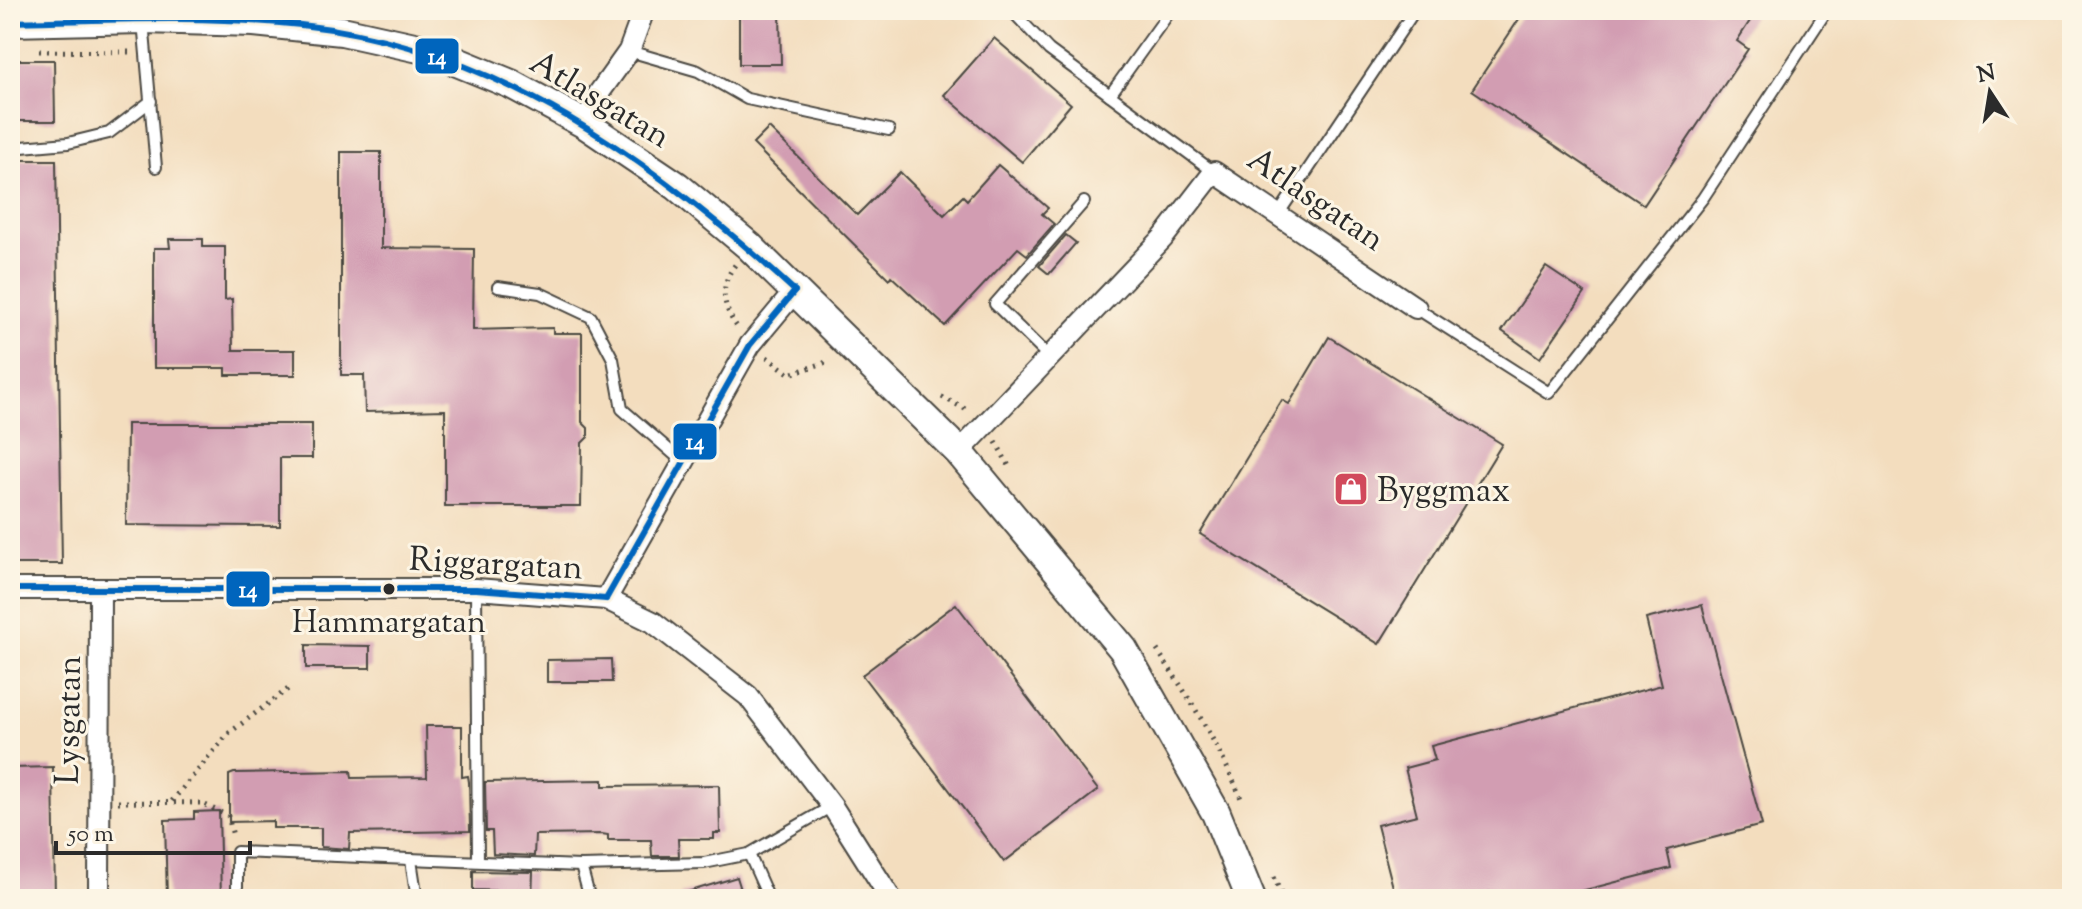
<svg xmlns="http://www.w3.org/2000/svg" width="2082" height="909" font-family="'Sorts Mill Goudy',serif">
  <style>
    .building { fill: #d29db2 }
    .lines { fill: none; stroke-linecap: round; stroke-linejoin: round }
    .lane-casing { stroke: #494641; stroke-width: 14 }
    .street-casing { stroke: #494641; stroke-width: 24 }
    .secondary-casing { stroke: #494641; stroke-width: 32 }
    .path { stroke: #494641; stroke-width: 5; stroke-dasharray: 2 6; stroke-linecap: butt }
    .lane { stroke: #fff; stroke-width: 10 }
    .street { stroke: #fff; stroke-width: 20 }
    .secondary { stroke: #fff; stroke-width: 28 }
    .bus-1-casing { stroke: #fcf5e5; stroke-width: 12 }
    .bus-1 { stroke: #0065bd; stroke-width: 6 }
    .bus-dot { fill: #2b2b2b; stroke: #fcf5e5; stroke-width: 3 }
    .labels { text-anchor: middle; stroke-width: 6; stroke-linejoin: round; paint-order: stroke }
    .bus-label { font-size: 32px; fill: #2b2b2b; stroke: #fcf5e5 }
    .street-label { font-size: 34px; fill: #2b2b2b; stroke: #fcf5e5 }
    .poi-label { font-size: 34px; fill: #2b2b2b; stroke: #fcf5e5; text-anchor: start }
    .line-badge { stroke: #fcf5e5; stroke-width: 3 }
    .badge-label { font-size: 22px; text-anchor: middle; font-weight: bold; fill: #fff }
  </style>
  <rect width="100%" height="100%" fill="#fcf5e5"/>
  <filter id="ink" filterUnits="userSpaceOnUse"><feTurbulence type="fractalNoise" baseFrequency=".0125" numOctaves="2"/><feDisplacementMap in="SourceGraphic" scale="16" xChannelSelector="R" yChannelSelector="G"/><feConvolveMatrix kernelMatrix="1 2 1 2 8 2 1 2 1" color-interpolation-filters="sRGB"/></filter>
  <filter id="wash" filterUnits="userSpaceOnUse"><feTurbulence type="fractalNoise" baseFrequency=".006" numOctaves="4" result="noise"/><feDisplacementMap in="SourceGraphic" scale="32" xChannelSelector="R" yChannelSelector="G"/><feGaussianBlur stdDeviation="1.8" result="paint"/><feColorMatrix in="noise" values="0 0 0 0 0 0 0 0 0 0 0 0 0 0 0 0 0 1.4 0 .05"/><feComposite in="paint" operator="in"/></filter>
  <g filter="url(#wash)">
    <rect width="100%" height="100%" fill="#f3ddbe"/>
    <g id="blocks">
      <!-- building -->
      <g class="building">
        <path d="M739,10H780L781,64H739Z"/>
        <path d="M1525,10H1757L1737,41L1748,49L1644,205L1472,90Z"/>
        <path d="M994,38L1071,104L1022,162L944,95Z"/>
        <path d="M10,60H54L55,121H10Z"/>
        <path d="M769,128L857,215L900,172L944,215L963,196L967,200L998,165L1048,208L1042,214L1054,224L1027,255L1018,248L945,326L891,276L889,279L753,144Z"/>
        <path d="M341,152H381V248L474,249L473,330L553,328V333H582V422L588,428V437L582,443L581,506H445V410L365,412L364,375H341Z"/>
        <path d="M10,160H56L62,564H13Z"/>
        <path d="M1066,235L1076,243L1049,274L1039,266Z"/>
        <path d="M169,239H203V247H225V300L232,299L233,350H295V375H226V368H154V248H170Z"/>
        <path d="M1546,267L1585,293L1540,358L1502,331Z"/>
        <path d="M1329,337L1502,444L1379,644L1200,534L1282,400L1289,404Z"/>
        <path d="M127,424H312V458H280V526L126,525Z"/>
        <path d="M956,604L1098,790L1004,862L862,675Z"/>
        <path d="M1702,605L1762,825L1667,850L1671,868L1550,899H1491L1489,892L1461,899H1396L1377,825L1417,815L1405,768L1435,760L1431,746L1662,685L1646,619Z"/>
        <path d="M306,645L370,646V668H306Z"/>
        <path d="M611,659L612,682H547V660Z"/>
        <path d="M426,726H462V777L468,776L469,782L470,831L350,833L349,849L321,847V828H273V821L229,822V775L234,773L351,771L352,778L427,777Z"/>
        <path d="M53,767L55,899H10V768Z"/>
        <path d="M603,780V786L719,785L720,833H714V839H678L679,856H652L651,840H608V835L602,834L535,835L534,856L493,854L492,831H486L485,782Z"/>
        <path d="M219,811L221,899H167L165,820L194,819V812Z"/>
        <path d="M473,871L533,872L532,899H508L507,891L473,890Z"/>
        <path d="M737,877L744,899H682L681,894Z"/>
      </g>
    </g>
  </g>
  <g filter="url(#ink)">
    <use href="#blocks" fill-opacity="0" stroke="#494641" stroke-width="2"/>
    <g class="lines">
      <!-- lane casing -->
      <g class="lane-casing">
        <g id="lane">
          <path d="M1011,10L1049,50L1214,172"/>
          <path d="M143,21L156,167"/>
          <path d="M629,51L698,71L747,99L889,130"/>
          <path d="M1110,95L1171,10"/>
          <path d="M10,148L68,143L109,133L151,101"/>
          <path d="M1277,216L1415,10"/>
          <path d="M498,287L540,293L591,317L613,359L622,409L683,462"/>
          <path d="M1416,308L1549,393L1703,198L1827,10"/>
          <path d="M1048,356L995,304L1084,202"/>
          <path d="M476,589L478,861"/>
          <path d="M749,854L769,899"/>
          <path d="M411,860L417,899"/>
          <path d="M581,866L590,899"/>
          <path d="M237,899V852L581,866L704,863L749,854L832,806"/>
        </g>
      </g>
      <!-- street casing -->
      <g class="street-casing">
        <g id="street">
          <path d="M585,124L599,93L629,51L644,10"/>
          <path d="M959,452L1163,238L1214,172L1416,308"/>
          <path d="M10,589H476L606,599L653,622L748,696L832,806L891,899"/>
          <path d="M606,599L750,345L795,291"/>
          <path d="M99,899L100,590"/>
        </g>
      </g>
      <!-- secondary casing -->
      <g class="secondary-casing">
        <path id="secondary" d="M10,22L143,19L254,22L342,31L428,50L511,84L585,124L677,186L749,246L959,452L1123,649L1216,813L1251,899"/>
      </g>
      <!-- path -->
      <g class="path">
        <path d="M39,51L129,52"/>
        <path d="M735,265C719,286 722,307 738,328"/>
        <path d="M767,357L790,374L824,363L828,359"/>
        <path d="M942,397L969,411"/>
        <path d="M996,442L1010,468"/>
        <path d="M1157,650C1190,698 1220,747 1242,801"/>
        <path d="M172,801L229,733L288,689"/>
        <path d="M118,802L201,803L228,816L233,836"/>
        <path d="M1274,877L1283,899"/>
      </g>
      <!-- lane -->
      <use href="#lane" class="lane"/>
      <!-- street -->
      <use href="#street" class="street"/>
      <!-- secondary -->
      <use href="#secondary" class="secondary"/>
      <!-- bus-1 casing -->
      <g class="bus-1-casing">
        <g id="bus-1">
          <path d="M10,22C107,20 205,15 301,25C496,46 656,162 795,291"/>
          <path d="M10,589H476L606,599"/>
          <path d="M606,599L750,345L795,291"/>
        </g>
      </g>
      <!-- bus-1 -->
      <use href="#bus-1" class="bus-1"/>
    </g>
  </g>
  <!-- icons -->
  <defs>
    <g id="shop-square" transform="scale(1.8)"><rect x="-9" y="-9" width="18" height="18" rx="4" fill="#d1495b" stroke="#fcf5e5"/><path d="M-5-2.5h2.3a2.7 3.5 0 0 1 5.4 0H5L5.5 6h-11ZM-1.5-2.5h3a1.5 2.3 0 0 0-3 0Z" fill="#fff"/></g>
  </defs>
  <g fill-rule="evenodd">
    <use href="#shop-square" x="1351" y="489"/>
  </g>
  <!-- markers -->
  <circle class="bus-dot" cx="389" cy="589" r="7"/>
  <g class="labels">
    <!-- bus labels -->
    <g class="bus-label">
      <text x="389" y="632">Hammargatan</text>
    </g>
    <!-- street labels -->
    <g class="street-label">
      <text transform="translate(601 98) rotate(31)" y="12">Atlasgatan</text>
      <text transform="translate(1317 198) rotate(34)" y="12">Atlasgatan</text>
      <text transform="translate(496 562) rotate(3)" y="12">Riggargatan</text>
      <text transform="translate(67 720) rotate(-89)" y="12">Lysgatan</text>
    </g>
    <!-- poi labels -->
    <g class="poi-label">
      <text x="1377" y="501">Byggmax</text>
    </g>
  </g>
  <g class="line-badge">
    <rect x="414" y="37" width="46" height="38" rx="8" fill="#0065bd"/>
    <rect x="672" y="422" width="46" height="39" rx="8" fill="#0065bd"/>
    <rect x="225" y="570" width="46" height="38" rx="8" fill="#0065bd"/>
  </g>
  <g class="badge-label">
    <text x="437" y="64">14</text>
    <text x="695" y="449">14</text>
    <text x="248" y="597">14</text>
  </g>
  <!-- margin -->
  <rect width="2082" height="909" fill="none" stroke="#fcf5e5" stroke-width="40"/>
  <!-- north arrow -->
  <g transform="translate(1990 92) rotate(348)" stroke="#fcf5e5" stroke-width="6" paint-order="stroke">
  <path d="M0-6L14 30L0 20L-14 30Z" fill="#2b2b2b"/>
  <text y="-12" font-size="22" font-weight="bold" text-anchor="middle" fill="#2b2b2b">N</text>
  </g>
  <!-- scale -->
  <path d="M56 841v12h194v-12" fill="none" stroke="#2b2b2b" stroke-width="4"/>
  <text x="68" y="841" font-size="24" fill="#2b2b2b" stroke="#fcf5e5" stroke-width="6" paint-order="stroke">50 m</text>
</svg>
